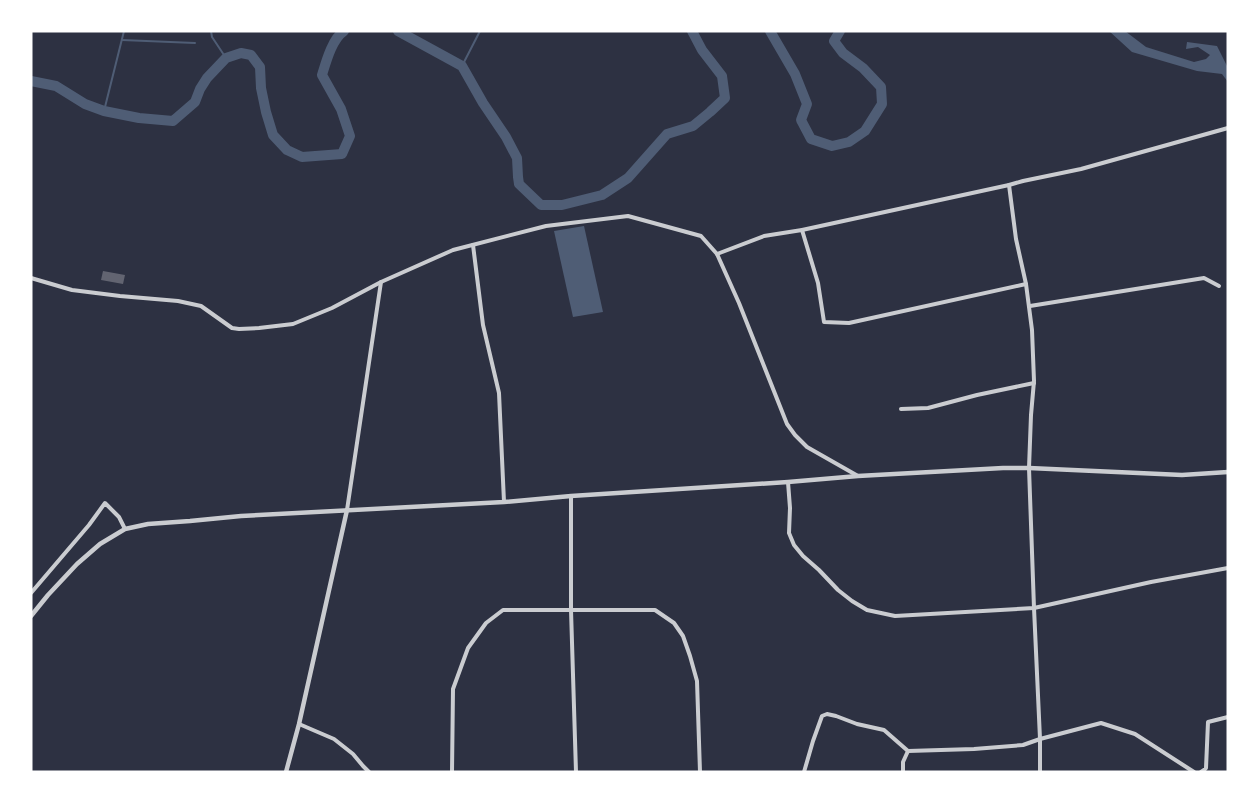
<svg xmlns="http://www.w3.org/2000/svg" width="1259" height="803" font-family="Lato,sans-serif">
  <style>
    .water { fill: #4f5d75 }
    .lines { fill: none; stroke-linecap: round; stroke-linejoin: round }
    .stream { stroke: #4f5d75; stroke-width: 2 }
    .river { stroke: #4f5d75; stroke-width: 10 }
    .building { fill: #626471 }
    .minor { stroke: #caccd0; stroke-width: 4 }
    .tertiary { stroke: #caccd0; stroke-width: 4.5 }
  </style>
  <rect width="100%" height="100%" fill="#2d3142"/>
  <!-- water -->
  <g class="water">
    <path d="M1109,31H1125L1146,47L1194,62L1206,59L1210,55L1198,47L1186,49L1187,42L1217,46L1228,68V82L1222,74L1197,71L1132,52Z"/>
    <path d="M584,226L603,312L573,317L554,231Z"/>
  </g>
  <g class="lines">
    <!-- stream -->
    <g class="stream">
      <path d="M211,31L212,37L226,58"/>
      <path d="M122,40L195,43"/>
      <path d="M462,66L480,31"/>
      <path d="M104,111L124,31"/>
    </g>
    <!-- river -->
    <g class="river">
      <path d="M398,31L462,66L483,103L506,137L517,158L518,177L519,184L541,205H562L602,195L628,178L667,134L693,126L710,112L725,98L722,76L702,50L692,31"/>
      <path d="M770,31L795,74L807,104L801,120L811,139L832,146L849,142L865,131L882,104L881,87L863,68L843,53L834,41L840,31"/>
      <path d="M31,81L56,86L85,104L104,111L139,118L173,121L195,102L200,89L207,78L226,58L241,53L251,55L260,67L261,88L266,112L273,135L287,150L302,157L342,154L350,136L341,109L322,75C326,62 332,39 344,31"/>
    </g>
  </g>
  <!-- building -->
  <path class="building" d="M103,271L125,275L123,284L101,280Z"/>
  <g class="lines">
    <!-- minor -->
    <g class="minor">
      <path d="M1009,185L1016,239L1026,284L1032,330L1034,381L1031,415L1029,468L1034,608L1040,739V772"/>
      <path d="M802,230L818,283L824,322L849,323L1026,284"/>
      <path d="M473,245L483,325L499,393L504,502"/>
      <path d="M717,254L764,236L802,230L1009,185L1023,181L1081,169L1228,128"/>
      <path d="M31,278L72,290L120,296L178,301L201,306L232,328L239,329L259,328L293,324L332,308L381,282L453,250L546,226L628,216L701,236L717,254L739,303L787,424L795,435L807,447L858,476"/>
      <path d="M1030,306L1204,278L1219,286"/>
      <path d="M901,409L928,408L977,395L1034,383"/>
      <path d="M788,482L790,508L789,533L794,545L803,556L819,570L838,590L852,601L867,610L895,616L1034,608L1151,582L1228,568"/>
      <path d="M571,496V610L576,772"/>
      <path d="M347,510L381,282"/>
      <path d="M31,593L89,525L105,503L119,517L125,529"/>
      <path d="M299,724L334,739L353,754L363,766L369,772"/>
      <path d="M908,751L974,749L1023,745L1040,739L1101,723L1135,734L1194,772"/>
      <path d="M452,772L453,689L468,648L486,623L503,610H655L674,623L683,636L690,656L697,681L700,772"/>
      <path d="M804,772L813,741L822,716L827,714L836,716L857,724L884,730L908,751"/>
      <path d="M903,772V762L908,751"/>
      <path d="M1201,772L1204,770L1206,768L1208,722L1228,717"/>
    </g>
    <!-- tertiary -->
    <g class="tertiary">
      <path d="M31,616L48,595L77,564L100,544L125,529L148,524L190,521L241,516L504,502L571,496L788,482L858,476L1003,468H1029L1182,475L1228,472"/>
      <path d="M286,772L299,724L347,510"/>
    </g>
  </g>
  <!-- border -->
  <rect width="1259" height="803" fill="none" stroke="#ffffff" stroke-width="65"/>
</svg>
